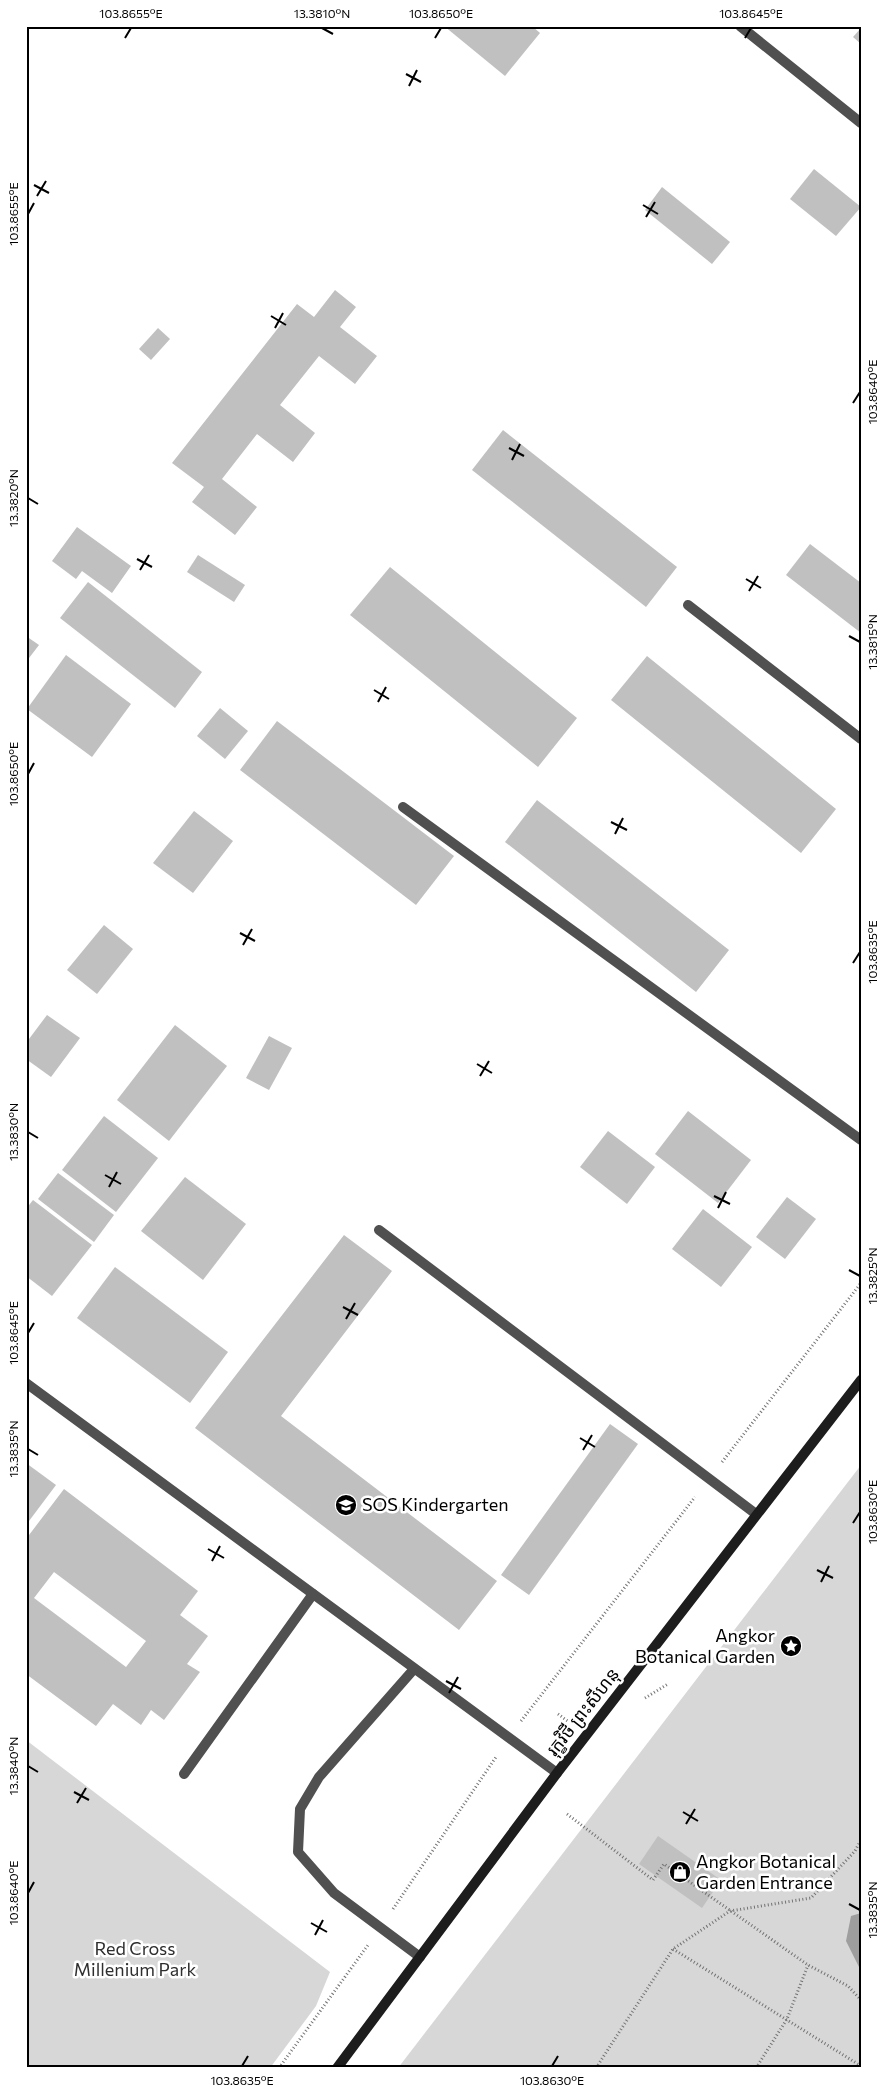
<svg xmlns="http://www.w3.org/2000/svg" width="887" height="2094" font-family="Commissioner,'Noto Sans Khmer',sans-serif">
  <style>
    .green { fill: #d7d7d7 }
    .water { fill: #9e9e9e }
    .building { fill: #c0c0c0; fill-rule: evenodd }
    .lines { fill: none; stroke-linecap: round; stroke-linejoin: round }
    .path { stroke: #727272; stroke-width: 3; stroke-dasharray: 1 2.5; stroke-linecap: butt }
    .lane { stroke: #505050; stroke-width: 10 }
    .street { stroke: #505050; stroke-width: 10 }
    .secondary { stroke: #1d1d1d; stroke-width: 10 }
    .ticks { fill: none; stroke: #000; stroke-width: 2 }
    .labels { text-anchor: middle; stroke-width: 5; stroke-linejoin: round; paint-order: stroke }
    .poi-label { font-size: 18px; fill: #000; stroke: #fff; text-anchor: start }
    .street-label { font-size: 18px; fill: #000; stroke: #fff }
    .park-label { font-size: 18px; fill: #2e2e2e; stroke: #fff }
    .neatline { fill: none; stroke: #000; stroke-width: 2 }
    .ticks-label { font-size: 12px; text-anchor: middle; fill: #000 }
  </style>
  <rect width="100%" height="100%" fill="#fff"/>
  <!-- green -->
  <g class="green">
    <path d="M861,1465V2068H398Z"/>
    <path d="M26,1740L330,1972L316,2006L270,2068H26Z"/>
  </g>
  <!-- water -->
  <path class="water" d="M861,1913V1971L846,1941L851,1916Z"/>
  <!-- building -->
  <g class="building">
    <path d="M444,26H532L540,33L505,76Z"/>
    <path d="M861,28V44L853,37Z"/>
    <path d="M814,169L861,207L836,236L790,199Z"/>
    <path d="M662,187L730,242L712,264L645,210Z"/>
    <path d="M335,290L356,307L340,327L377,356L355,384L319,356L280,405L315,433L293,462L257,434L222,479L257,507L235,535L192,502L204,487L172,463L297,304L314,317Z"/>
    <path d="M158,328L170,339L151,360L139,349Z"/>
    <path d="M503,430L677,567L646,607L472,470Z"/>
    <path d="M77,527L131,566L112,593L82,571L76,579L52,561Z"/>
    <path d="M810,544L861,583V633L786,575Z"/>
    <path d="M198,555L245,585L234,602L187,572Z"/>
    <path d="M390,567L577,718L538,767L350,615Z"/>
    <path d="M88,582L202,672L175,708L60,618Z"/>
    <path d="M26,636L39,645L26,662Z"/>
    <path d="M66,655L131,704L92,757L27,709Z"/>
    <path d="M647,656L836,809L801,853L611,700Z"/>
    <path d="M220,708L248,731L225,759L197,736Z"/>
    <path d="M277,721L454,856L416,905L240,770Z"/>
    <path d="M537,800L729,950L696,992L505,842Z"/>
    <path d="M194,811L233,841L193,893L153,863Z"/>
    <path d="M104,925L133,949L97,994L67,970Z"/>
    <path d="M47,1015L80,1038L51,1077L26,1059V1043Z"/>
    <path d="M175,1025L227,1066L169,1141L117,1100Z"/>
    <path d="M269,1036L292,1048L269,1090L246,1078Z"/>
    <path d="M688,1111L751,1160L718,1203L655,1154Z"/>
    <path d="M104,1116L158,1158L116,1212L62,1170Z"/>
    <path d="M608,1131L655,1167L627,1204L580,1167Z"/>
    <path d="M58,1173L114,1215L94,1242L38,1199Z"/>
    <path d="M185,1177L246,1224L203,1280L141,1231Z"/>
    <path d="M787,1197L816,1219L785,1259L756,1237Z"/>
    <path d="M33,1200L92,1245L52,1296L26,1276V1209Z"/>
    <path d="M703,1209L752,1247L721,1287L672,1249Z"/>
    <path d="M344,1235L392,1271L281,1416L497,1581L459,1630L195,1428Z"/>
    <path d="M115,1267L228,1352L190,1403L77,1318Z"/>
    <path d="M610,1424L638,1444L529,1595L501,1575Z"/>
    <path d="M26,1463L56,1485L26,1525Z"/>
    <path d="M64,1489L198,1591L180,1615L208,1636L187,1664L200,1672L164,1720L151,1710L141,1725L113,1704L96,1726L26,1674V1539ZM54,1572L146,1641L126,1667L34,1598Z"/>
    <path d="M658,1836L721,1880L702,1908L639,1864Z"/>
  </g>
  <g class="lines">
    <!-- path -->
    <g class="path">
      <path d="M722,1462L861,1283"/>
      <path d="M645,1698L668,1684"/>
      <path d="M558,1714L569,1722"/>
      <path d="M521,1721L695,1497"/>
      <path d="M567,1814L653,1880L664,1864L808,1965L848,1986L861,2000"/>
      <path d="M393,1909L496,1757"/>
      <path d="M673,1949L861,2066"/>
      <path d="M279,2068L368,1945"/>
      <path d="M596,2068L673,1949L730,1911L811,1898L855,1851L861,1840"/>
      <path d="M756,2068L787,2019L808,1965"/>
    </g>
    <!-- lane -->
    <g class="lane">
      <path d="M688,605L861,739"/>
      <path d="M379,1230L756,1514"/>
      <path d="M414,1669L319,1777L300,1809L298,1852L334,1893L420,1957"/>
      <path d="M184,1774L313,1594"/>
    </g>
    <!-- street -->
    <g class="street">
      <path d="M740,26L861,123"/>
      <path d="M403,807L861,1140"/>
      <path d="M26,1383L557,1773"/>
    </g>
    <!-- secondary -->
    <path class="secondary" d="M337,2068L557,1773L861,1380"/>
  </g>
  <!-- ticks -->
  <path class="ticks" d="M322,28L333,34M125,38L131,28M435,38L441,28M745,38L751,28M406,74L421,82M409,86L417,70M34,185L49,193M37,196L46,181M643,205L658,214M28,214L34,203M646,217L655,202M271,316L286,325M275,328L283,313M853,403L860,392M509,448L524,456M512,460L520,444M28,498L38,504M137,559L152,567M140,570L149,555M746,579L761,588M749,591L758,576M849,636L860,642M374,690L389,699M378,702L386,687M28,774L34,763M611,822L627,830M615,834L623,818M240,933L255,941M243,945L252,929M853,963L860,952M477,1064L492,1073M480,1076L489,1061M28,1132L38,1138M105,1175L121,1184M109,1187L117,1172M714,1196L730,1204M718,1208L726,1192M849,1270L860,1276M343,1307L358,1315M346,1319L355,1303M28,1333L34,1323M580,1438L595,1447M28,1449L38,1455M583,1450L592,1435M853,1523L860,1512M208,1549L224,1558M212,1561L220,1546M817,1570L833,1578M821,1582L829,1566M446,1681L461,1689M449,1693L458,1677M28,1766L38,1772M74,1792L89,1800M77,1803L86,1788M683,1812L698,1821M686,1824L695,1809M28,1893L34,1882M849,1904L860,1910M311,1923L327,1932M315,1935L323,1920M242,2066L248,2056M552,2066L558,2056"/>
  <!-- icons -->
  <defs>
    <g id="school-disc" transform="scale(1.125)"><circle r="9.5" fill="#000" stroke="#fff"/><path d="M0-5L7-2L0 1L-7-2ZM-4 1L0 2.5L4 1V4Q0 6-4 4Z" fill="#fff"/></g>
    <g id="sight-disc" transform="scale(1.125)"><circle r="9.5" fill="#000" stroke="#fff"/><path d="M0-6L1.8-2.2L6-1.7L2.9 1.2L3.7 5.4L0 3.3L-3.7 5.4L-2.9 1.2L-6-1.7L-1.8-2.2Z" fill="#fff"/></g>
    <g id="shop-disc" transform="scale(1.125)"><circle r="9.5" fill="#000" stroke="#fff"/><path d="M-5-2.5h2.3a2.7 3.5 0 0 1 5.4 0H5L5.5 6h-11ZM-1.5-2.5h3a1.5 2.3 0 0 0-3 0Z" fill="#fff"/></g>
  </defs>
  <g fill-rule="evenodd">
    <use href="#school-disc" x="346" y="1505"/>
    <use href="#sight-disc" x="791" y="1646"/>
    <use href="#shop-disc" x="680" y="1872"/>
  </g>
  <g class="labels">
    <!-- poi labels -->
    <g class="poi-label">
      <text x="362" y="1511">SOS Kindergarten</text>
      <text x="775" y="1642" text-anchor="end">Angkor<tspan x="775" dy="21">Botanical Garden</tspan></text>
      <text x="696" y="1868">Angkor Botanical<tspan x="696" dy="21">Garden Entrance</tspan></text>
    </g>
    <!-- street labels -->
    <g class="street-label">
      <text transform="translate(583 1712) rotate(-52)" y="6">រុក្ខវិថី ព្រះសីហនុ</text>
    </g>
    <!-- park labels -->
    <g class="park-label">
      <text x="135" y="1955">Red Cross<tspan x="135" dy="21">Millenium Park</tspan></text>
    </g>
  </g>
  <!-- border -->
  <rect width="887" height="2094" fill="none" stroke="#ffffff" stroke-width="55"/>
  <rect x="28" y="28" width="832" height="2038" class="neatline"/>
  <g class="ticks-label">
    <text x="131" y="18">103.8655°E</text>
    <text x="322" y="18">13.3810°N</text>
    <text x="441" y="18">103.8650°E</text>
    <text x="751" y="18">103.8645°E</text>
    <text transform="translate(14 214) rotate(-90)" y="4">103.8655°E</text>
    <text transform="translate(873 392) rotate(-90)" y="4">103.8640°E</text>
    <text transform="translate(14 498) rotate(-90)" y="4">13.3820°N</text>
    <text transform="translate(873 642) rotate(-90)" y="4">13.3815°N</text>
    <text transform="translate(14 774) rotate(-90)" y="4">103.8650°E</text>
    <text transform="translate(873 952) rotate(-90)" y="4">103.8635°E</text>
    <text transform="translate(14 1132) rotate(-90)" y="4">13.3830°N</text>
    <text transform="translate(873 1276) rotate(-90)" y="4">13.3825°N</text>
    <text transform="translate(14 1333) rotate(-90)" y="4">103.8645°E</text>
    <text transform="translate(14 1449) rotate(-90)" y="4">13.3835°N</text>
    <text transform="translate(873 1512) rotate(-90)" y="4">103.8630°E</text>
    <text transform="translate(14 1766) rotate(-90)" y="4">13.3840°N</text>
    <text transform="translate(14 1893) rotate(-90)" y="4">103.8640°E</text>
    <text transform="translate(873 1910) rotate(-90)" y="4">13.3835°N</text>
    <text x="242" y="2085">103.8635°E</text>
    <text x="552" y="2085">103.8630°E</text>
  </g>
</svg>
